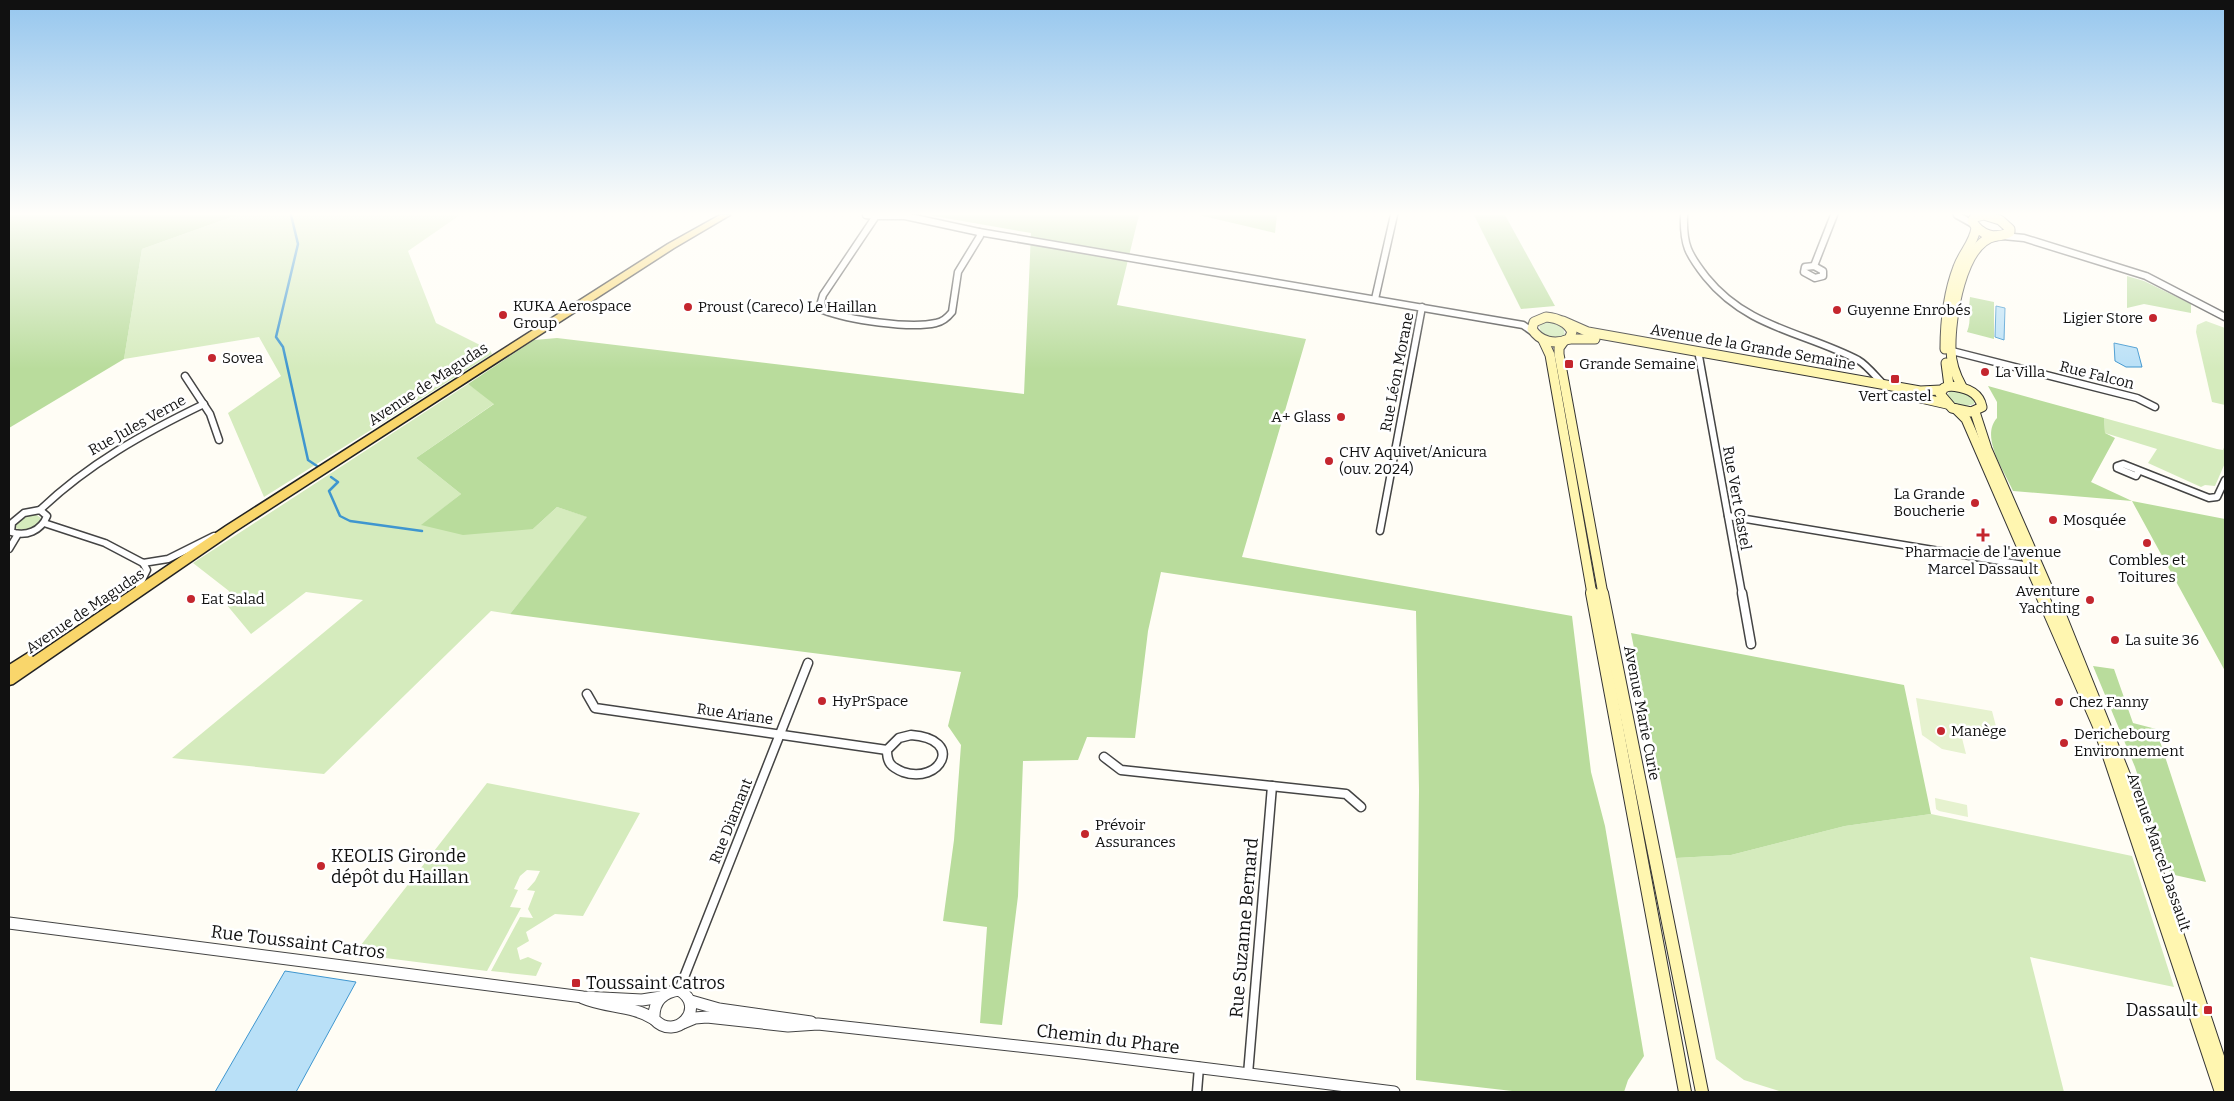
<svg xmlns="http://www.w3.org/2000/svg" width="2234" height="1101" font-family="Bitter,serif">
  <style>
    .green { fill: #d5ebbd }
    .forest { fill: #b9dc9c }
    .pitch { fill: #e6f2cf }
    .water { fill: #b9e0f7; stroke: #3f96cf }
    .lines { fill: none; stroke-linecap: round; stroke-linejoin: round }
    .stream { stroke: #3f96cf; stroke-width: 2.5 }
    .minor-far1-casing { stroke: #444; stroke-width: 9 }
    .minor-casing { stroke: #444; stroke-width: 11 }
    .tertiary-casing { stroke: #444; stroke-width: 13 }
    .secondary-far1-casing { stroke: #333; stroke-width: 11 }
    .secondary-casing { stroke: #333; stroke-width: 14 }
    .primary-casing { stroke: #222; stroke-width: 3 }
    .minor-far1 { stroke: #fff; stroke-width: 6 }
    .minor { stroke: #fff; stroke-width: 8 }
    .tertiary { stroke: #fff; stroke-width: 11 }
    .secondary-far1 { stroke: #fff6b0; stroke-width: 9 }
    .secondary { stroke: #fff6b0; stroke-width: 12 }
    .primary { fill: #f9d66b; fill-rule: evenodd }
    .poi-dot { fill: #c4262e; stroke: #fff; stroke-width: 2 }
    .labels { text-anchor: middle; stroke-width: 5; stroke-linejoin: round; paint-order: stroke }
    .poi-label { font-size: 15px; fill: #111; stroke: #fff; text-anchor: start }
    .street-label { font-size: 15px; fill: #111; stroke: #fff }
    .near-poi-label { font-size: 18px; fill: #111; stroke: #fff; text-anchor: start }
    .near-street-label { font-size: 18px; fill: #111; stroke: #fff }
  </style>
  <rect width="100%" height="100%" fill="#fffdf5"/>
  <!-- green -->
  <g class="green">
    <path d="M237,215H460L408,251L436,323L490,350L492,354L264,497L228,413L281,376L259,337L124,359L142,249Z"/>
    <path d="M1548,321L1563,327L1565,335C1557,341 1550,338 1542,334L1539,326Z"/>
    <path d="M2206,321L2225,328V405L2212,402L2196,332L2197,325Z"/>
    <path d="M468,384L495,403L416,458L461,494L422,525L533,529L557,507L588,517L510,614L491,611L324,774L172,758L363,600L306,592L251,634L226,604L229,591L193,563Z"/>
    <path d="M1950,390H1962L1975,399L1974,404C1964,408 1954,405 1947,396Z"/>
    <path d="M2104,418L2217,449L2223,450L2225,445V463L2215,486L2205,485L2201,487L2148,463L2157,449L2105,433Z"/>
    <path d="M35,514L41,518C37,528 25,533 16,528V524L24,517Z"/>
    <path d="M487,783L640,813L583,916L555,914L526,932L529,941L517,948L520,960L528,957L542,963L536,976L491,971L520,917L533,918L528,909L535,891L527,890L535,881L540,871L527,870L520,876L514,889L518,890L510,907L521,908L487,971L354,954Z"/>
    <path d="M1931,814L2132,856L2174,987L2030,957L2064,1092H1782L1744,1080L1716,1059L1676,858L1731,855L1845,826Z"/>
  </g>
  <!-- forest -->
  <g class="forest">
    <path d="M9,215H237L142,249L124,359L9,428Z"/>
    <path d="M928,215H1139L1117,305L1306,339L1242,557L1572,616L1591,772L1605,826L1644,1056L1628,1080L1624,1092H1521L1416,1080L1419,790L1416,611L1161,572L1148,631L1135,738L1087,737L1078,760L1023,761L1018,896L1002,1025L980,1023L987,927L943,921L954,840L961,745L948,726L961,672L510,614L587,517L557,507L533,529L463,535L421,525L461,494L416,458L494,404L468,384L534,340L557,338L1024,394L1031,233Z"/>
    <path d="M1199,215H1277L1275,233Z"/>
    <path d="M1474,215H1505L1555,306L1521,309Z"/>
    <path d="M2127,276L2144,281L2191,304V313L2144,304L2127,308Z"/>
    <path d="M1970,297L1994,302V339L1967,332C1972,320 1968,309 1970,297Z"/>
    <path d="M1988,386L2104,418L2105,433L2115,438L2091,482L2132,501L2225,519V671L2132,501L2013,491C2004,470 1980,437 1997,418V402Z"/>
    <path d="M1631,633L1904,685L1931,814L1845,826L1731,855L1676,858Z"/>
    <path d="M2093,666L2114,669L2133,723L2156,729L2206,882L2170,874L2135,767Z"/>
  </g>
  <!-- pitch -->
  <g class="pitch">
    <path d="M1916,698L1992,711L1998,734L1959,726L1966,754L1942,749L1922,735Z"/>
    <path d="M1935,798L1967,805L1968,817L1939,811L1936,809Z"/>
  </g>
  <!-- water -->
  <g class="water">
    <path d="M1996,306L2005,308L2004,340L1995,337Z"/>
    <path d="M2114,343L2137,348L2142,367H2126L2115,361Z"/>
    <path d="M285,971L356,982L296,1092H215Z"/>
  </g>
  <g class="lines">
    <!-- stream -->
    <g class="stream">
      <path d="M291,215L298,244L276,337L283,347L308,460L317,466"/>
      <path d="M331,477L338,482L329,491L340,516L350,521L422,531"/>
    </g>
    <!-- minor-far1 casing -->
    <g class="minor-far1-casing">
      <g id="minor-far1">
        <path d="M866,215L876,216"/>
        <path d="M1684,215C1683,245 1688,254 1706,277C1747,328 1804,332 1858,360C1867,365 1876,377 1883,384"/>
        <path d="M1957,215L1973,224"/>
        <path d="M876,216H905L979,232L980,236L958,272L952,312C948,317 942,322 936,323C910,329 848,320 823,310L821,302L823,295Z"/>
        <path d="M979,232L1523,325L1533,332"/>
        <path d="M2003,236L2024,238L2146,276L2225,317"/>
        <path d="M1814,266L1834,215"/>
        <path d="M1814,266L1823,271V276L1815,278L1804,272L1805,267Z"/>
        <path d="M1375,299L1394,215"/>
        <path d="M1948,350L2137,398L2155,407"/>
        <path d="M1699,356L1742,594"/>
        <path d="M185,376L210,414L219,440"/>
        <path d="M2139,471L2136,476L2117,468V466L2123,464L2209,498L2217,497L2225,480"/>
        <path d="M40,510C88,464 144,433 204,404"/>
        <path d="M40,510L47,516C41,531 26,537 11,532L12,523L24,513Z"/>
        <path d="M1728,516L2030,566"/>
        <path d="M44,523L105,543L143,563L168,559L214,536"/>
        <path d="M1380,531L1422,307"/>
        <path d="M9,549L18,534"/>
        <path d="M139,586L147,570L143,563"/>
      </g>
    </g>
    <!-- minor casing -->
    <g class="minor-casing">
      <g id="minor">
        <path d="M1742,593L1751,644"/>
        <path d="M587,694L595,708L887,750"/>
        <path d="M911,735C966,739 940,785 903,772C891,767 887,763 887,750L899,738Z"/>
        <path d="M1104,757L1121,770L1346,794L1361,807"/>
        <path d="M679,990L808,663"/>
        <path d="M1248,1074L1272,786"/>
        <path d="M1197,1092L1199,1067"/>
      </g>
    </g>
    <!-- tertiary casing -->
    <g class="tertiary-casing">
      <g id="tertiary">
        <path d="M9,923L583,997L642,1000L661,997"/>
        <path d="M679,990C708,1007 676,1043 654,1019C653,1002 663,992 679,990Z"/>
        <path d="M583,998C606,1008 632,1005 654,1019"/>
        <path d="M691,1001L719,1009L811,1022"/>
        <path d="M683,1023L695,1018L707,1017L788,1026L818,1024L1081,1053L1394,1092"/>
      </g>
    </g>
    <!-- secondary-far1 casing -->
    <g class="secondary-far1-casing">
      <g id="secondary-far1">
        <path d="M1984,215L2000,220L2010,229V232C1996,240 1980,235 1972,221L1975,217Z"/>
        <path d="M1546,317C1557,318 1567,321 1572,332L1569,339C1555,345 1540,342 1532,329L1534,322Z"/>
        <path d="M1563,321L1588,332L1920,391L1941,390"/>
        <path d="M1569,339H1595"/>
        <path d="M1543,340L1550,355L1592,594"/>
        <path d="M1564,341L1559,348V354L1603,594"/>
        <path d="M1945,349C1945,322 1948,293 1958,267C1963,253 1974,243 1976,228"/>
        <path d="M1946,363L1949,386"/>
        <path d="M1949,386C1964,387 1979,391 1982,407L1971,412L1952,408L1940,394L1944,388Z"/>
        <path d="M1962,387C1956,376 1951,363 1951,350C1950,320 1961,242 1996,236"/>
        <path d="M1912,396L1947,404"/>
        <path d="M1956,409L1966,419L2042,594"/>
        <path d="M1975,412L1987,449L2047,586"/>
      </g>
    </g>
    <!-- secondary casing -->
    <g class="secondary-casing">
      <g id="secondary">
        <path d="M1592,593L1685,1092"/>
        <path d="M1602,593L1702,1092"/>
        <path d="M2041,593L2099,726L2221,1092"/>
        <path d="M2059,613L2128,785L2225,1078"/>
      </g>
    </g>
    <!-- primary casing -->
    <g class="primary-casing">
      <path id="primary" d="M720,215H730L674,248L234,532L13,684L9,685V665L28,653L33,657L226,526L668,244Z"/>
    </g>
    <!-- minor-far1 -->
    <use href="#minor-far1" class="minor-far1"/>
    <!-- minor -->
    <use href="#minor" class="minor"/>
    <!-- tertiary -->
    <use href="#tertiary" class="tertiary"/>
    <!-- secondary-far1 -->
    <use href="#secondary-far1" class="secondary-far1"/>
    <!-- secondary -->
    <use href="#secondary" class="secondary"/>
    <!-- primary -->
    <use href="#primary" class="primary"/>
  </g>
  <!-- sky -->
  <linearGradient id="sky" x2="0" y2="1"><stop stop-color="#95c6ee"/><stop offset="0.58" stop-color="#fffefa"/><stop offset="1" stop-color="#fffefa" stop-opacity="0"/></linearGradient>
  <rect width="2234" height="369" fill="url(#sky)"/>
  <!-- markers -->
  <g class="poi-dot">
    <circle cx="688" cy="307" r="5"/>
    <circle cx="1837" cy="310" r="5"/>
    <circle cx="503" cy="315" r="5"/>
    <circle cx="2153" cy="318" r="5"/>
    <circle cx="212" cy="358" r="5"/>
    <rect x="1564" y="359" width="10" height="10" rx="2.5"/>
    <circle cx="1985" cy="372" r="5"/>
    <rect x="1890" y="374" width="10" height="10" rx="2.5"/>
    <circle cx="1341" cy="417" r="5"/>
    <circle cx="1329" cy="461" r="5"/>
    <circle cx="1975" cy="503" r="5"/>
    <circle cx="2053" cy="520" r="5"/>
    <path d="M1980.5 527.5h5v5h5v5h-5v5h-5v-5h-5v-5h5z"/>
    <circle cx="2147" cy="543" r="5"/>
    <circle cx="191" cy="599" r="5"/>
    <circle cx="2090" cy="600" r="5"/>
    <circle cx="2115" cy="640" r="5"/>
    <circle cx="822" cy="701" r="5"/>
    <circle cx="2059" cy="702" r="5"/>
    <circle cx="1941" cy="731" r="5"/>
    <circle cx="2064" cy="743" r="5"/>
    <circle cx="1085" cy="834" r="5"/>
    <circle cx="321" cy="866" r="5"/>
    <rect x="571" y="978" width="10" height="10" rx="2.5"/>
    <rect x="2203" y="1005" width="10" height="10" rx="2.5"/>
  </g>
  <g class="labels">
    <!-- poi labels -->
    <g class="poi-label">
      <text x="513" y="311">KUKA Aerospace<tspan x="513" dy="17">Group</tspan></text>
      <text x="698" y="312">Proust (Careco) Le Haillan</text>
      <text x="1847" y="315">Guyenne Enrobés</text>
      <text x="2143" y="323" text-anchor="end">Ligier Store</text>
      <text x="222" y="363">Sovea</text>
      <text x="1579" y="369">Grande Semaine</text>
      <text x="1995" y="377">La Villa</text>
      <text x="1895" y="401" text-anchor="middle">Vert castel</text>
      <text x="1331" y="422" text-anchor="end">A+ Glass</text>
      <text x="1339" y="457">CHV Aquivet/Anicura<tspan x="1339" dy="17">(ouv. 2024)</tspan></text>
      <text x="1965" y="499" text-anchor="end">La Grande<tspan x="1965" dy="17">Boucherie</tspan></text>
      <text x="2063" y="525">Mosquée</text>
      <text x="1983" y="557" text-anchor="middle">Pharmacie de l'avenue<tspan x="1983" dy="17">Marcel Dassault</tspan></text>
      <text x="2147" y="565" text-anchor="middle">Combles et<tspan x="2147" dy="17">Toitures</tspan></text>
      <text x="2080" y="596" text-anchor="end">Aventure<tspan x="2080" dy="17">Yachting</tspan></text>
      <text x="201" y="604">Eat Salad</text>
      <text x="2125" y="645">La suite 36</text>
      <text x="832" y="706">HyPrSpace</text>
      <text x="2069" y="707">Chez Fanny</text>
      <text x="1951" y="736">Manège</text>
      <text x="2074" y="739">Derichebourg<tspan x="2074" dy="17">Environnement</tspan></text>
      <text x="1095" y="830">Prévoir<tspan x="1095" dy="17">Assurances</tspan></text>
    </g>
    <!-- street labels -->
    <g class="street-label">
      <text transform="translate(1753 347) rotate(10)" y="5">Avenue de la Grande Semaine</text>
      <text transform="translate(1397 372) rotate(-79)" y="5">Rue Léon Morane</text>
      <text transform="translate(2097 375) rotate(14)" y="5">Rue Falcon</text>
      <text transform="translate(428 384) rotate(-33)" y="5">Avenue de Magudas</text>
      <text transform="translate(137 425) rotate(-29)" y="5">Rue Jules Verne</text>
      <text transform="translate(1737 498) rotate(80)" y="5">Rue Vert Castel</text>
      <text transform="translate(85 611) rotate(-34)" y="5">Avenue de Magudas</text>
      <text transform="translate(1642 713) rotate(79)" y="5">Avenue Marie Curie</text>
      <text transform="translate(735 714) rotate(8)" y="5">Rue Ariane</text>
      <text transform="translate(731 821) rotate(-68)" y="5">Rue Diamant</text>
      <text transform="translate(2159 852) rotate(71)" y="5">Avenue Marcel Dassault</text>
    </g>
    <!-- near-poi labels -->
    <g class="near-poi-label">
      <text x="331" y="862">KEOLIS Gironde<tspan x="331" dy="21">dépôt du Haillan</tspan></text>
      <text x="586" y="989">Toussaint Catros</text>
      <text x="2198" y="1016" text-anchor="end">Dassault</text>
    </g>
    <!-- near-street labels -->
    <g class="near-street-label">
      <text transform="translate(1244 928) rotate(-85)" y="6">Rue Suzanne Bernard</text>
      <text transform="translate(298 942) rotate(7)" y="6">Rue Toussaint Catros</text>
      <text transform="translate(1108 1039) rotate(7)" y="6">Chemin du Phare</text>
    </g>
  </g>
  <!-- border -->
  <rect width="2234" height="1101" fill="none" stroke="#111111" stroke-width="20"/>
</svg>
